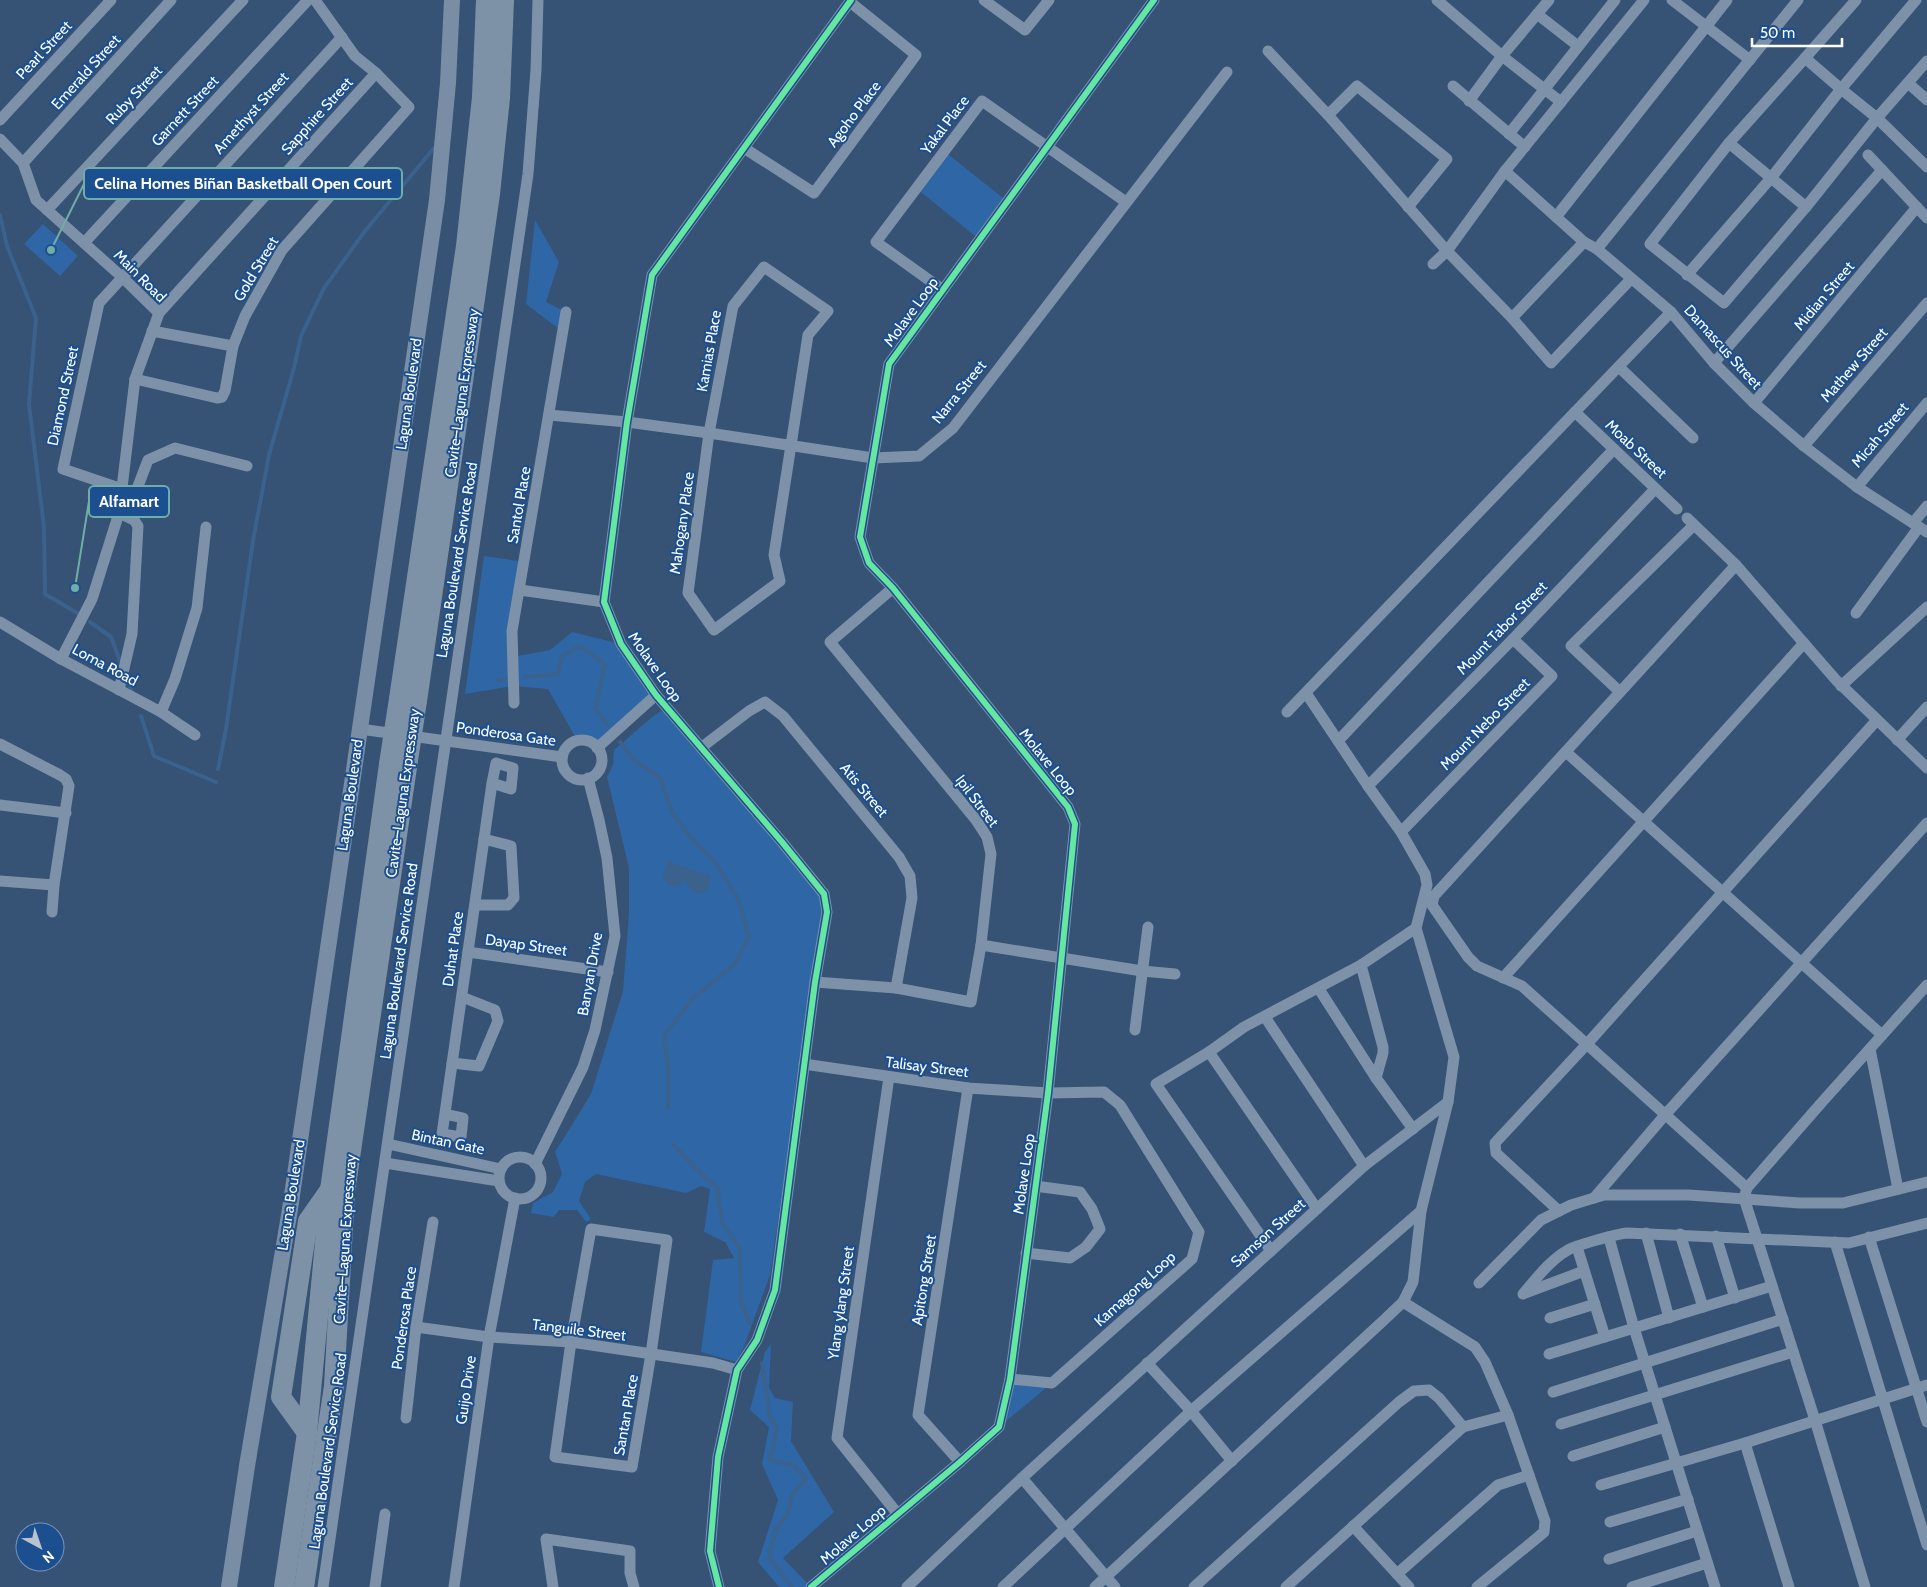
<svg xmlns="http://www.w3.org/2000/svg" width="1927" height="1587" font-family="Cabin,sans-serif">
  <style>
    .green { fill: #2f66a5 }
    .water { fill: #3b618d }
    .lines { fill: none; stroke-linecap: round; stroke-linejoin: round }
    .stream { stroke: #3b618d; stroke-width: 4 }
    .minor { stroke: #7d92a8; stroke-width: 11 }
    .secondary { stroke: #798da4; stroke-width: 16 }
    .motorway { stroke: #7e92a7; stroke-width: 20 }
    .motorway-bridge { stroke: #7e92a7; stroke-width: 20 }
    .cycleway-casing { stroke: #1b4f8f; stroke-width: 9 }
    .cycleway { stroke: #66e7a1; stroke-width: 6 }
    .labels { text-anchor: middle; stroke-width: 4; stroke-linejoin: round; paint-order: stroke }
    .street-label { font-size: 15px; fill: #fff; stroke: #1b4f8f }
    .leader { fill: none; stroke: #6fada8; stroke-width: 2 }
    .callout-dot { fill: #6fada8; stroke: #1b4f8f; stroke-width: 2 }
    .callout { fill: #1b4f8f; stroke: #6fada8; stroke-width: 2 }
    .callout-label { font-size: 16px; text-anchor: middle; font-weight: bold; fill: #fff }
  </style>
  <rect width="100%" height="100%" fill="#365274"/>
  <!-- green -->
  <g class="green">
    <path d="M944,151L1008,202L980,240L916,188Z"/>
    <path d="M535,220L559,262L546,302L566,312L563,332L526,304Z"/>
    <path d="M43,224L78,256L60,276L24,244Z"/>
    <path d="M484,556L525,562L512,657L550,650L572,632L621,644L656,695L595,745L588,741L577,740L548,689L513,686L465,694Z"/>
    <path d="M661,711L670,715L821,895L824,912L770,1275L744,1347L736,1362L701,1352L713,1260L734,1258L725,1242L704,1232L710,1189L701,1186L686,1193L596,1174L585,1182L579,1201L591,1219L586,1222L577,1210H559L554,1217L531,1213L533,1203L553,1192L562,1174L555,1152L591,1094L623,991L629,913V868L607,777L613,765L614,750L652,717Z"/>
    <path d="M771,1344L769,1388L775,1398L793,1402L791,1441L834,1512L783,1558L810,1586L809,1587H779L758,1562L778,1500L762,1464L769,1427L750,1410L765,1352Z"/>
    <path d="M1010,1379L1052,1383L999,1427Z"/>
  </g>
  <!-- water -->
  <path class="water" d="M668,861L711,876L707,891L699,894L690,889L685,880L676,887L668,885L663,877Z"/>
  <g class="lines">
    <!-- stream -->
    <g class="stream">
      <path d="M0,215L7,246L36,318L29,404L44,527L45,594L79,614"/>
      <path d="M90,622L111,637L120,661"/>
      <path d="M125,675L133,694"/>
      <path d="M525,677L558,674L562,656L579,646L605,664L595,709L608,725"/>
      <path d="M498,680L506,679"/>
      <path d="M141,716L154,756L216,782"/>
      <path d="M620,742L633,759L661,779L672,813L692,839L716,863L738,899L749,937L735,964L693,998L664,1035L668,1070V1108"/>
      <path d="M218,769L226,729L253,541L269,455L294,368L301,336L324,288L365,231L434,148"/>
      <path d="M674,1145L697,1170L717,1187L722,1222L740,1249L741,1302L750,1324"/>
      <path d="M762,1363L770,1417L777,1428L770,1460L793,1465L806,1478L793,1494L787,1515L775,1531L769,1557L792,1587"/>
    </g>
    <!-- minor -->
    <g class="minor">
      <path d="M984,0L1025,30L1049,0"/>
      <path d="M1437,0L1502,56L1561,102"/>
      <path d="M1672,0L1750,60"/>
      <path d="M1537,14L1578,46"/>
      <path d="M1268,51L1328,115L1447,251L1512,318L1551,363L1631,279"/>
      <path d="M1805,58L1729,143L1650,244L1724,303L1806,207L1877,118L1841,89L1916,0"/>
      <path d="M1927,61L1877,118L1927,167"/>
      <path d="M1908,83L1927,100"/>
      <path d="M1453,86L1525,147"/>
      <path d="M1469,101L1502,56L1549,0"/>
      <path d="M1328,115L1357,86L1447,159L1408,207"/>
      <path d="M0,120L111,0"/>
      <path d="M1509,134L1615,0"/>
      <path d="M0,139L23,163L36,200L122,277L159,313"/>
      <path d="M1729,143L1806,207"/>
      <path d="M744,148L814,193L916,55L850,2"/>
      <path d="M1868,155L1927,218"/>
      <path d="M23,163L171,0"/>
      <path d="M1505,171L1584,242L1597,249L1671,312L1714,363L1754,403L1804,446L1857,487L1927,532"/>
      <path d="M47,210L243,0"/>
      <path d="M1556,217L1727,0"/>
      <path d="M84,243L308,0"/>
      <path d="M1597,249L1798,0"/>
      <path d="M1433,264L1447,251L1505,171L1644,0"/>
      <path d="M764,267L828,311L808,335L774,555L780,581L714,630L688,593L709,433L733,306Z"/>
      <path d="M1687,275L1771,178L1841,89L1805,58L1856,0"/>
      <path d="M943,290L876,242L982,101L1126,202"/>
      <path d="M1512,318L1584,242"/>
      <path d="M152,331L233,346"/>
      <path d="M1714,363L1882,170"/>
      <path d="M1619,367L1693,438"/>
      <path d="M135,379L217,398L222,397L225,391L233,346L245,316L282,250L409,107L376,73L355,56L315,0"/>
      <path d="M1754,403L1917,207"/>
      <path d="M1575,412L1677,509"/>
      <path d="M549,415L627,422L709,433L873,458L919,456L953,428L1227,72"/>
      <path d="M1804,446L1927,303"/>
      <path d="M1857,487L1927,403"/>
      <path d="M122,489L63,469L99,303L342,37"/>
      <path d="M127,515L148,460L175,448L247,466"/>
      <path d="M1687,518L1736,565L1836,680L1927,768"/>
      <path d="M1913,523L1927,506"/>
      <path d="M1736,565L1434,896L1432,905L1468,957L1477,966L1522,986L1747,1188"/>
      <path d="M520,590L604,602"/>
      <path d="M1856,613L1919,527"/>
      <path d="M0,622L61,659L161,712L195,735"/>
      <path d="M61,659L92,599L119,513L135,379L159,313L376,73"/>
      <path d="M1841,686L1927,607"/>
      <path d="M119,690L132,634L138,526L134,520L119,513"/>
      <path d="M1620,692L1571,646L1694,525"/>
      <path d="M514,703L512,631L566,312"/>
      <path d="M161,712L175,679L197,608L206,527"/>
      <path d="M1287,712L1671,312"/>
      <path d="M360,729L562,757"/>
      <path d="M1897,740L1927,707"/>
      <circle cx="582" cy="760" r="20"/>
      <path d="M1338,741L1614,449"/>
      <path d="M0,744L60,775L66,779L69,786L54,885L0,881"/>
      <path d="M702,747L749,711L765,702L783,716L899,857L910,876L912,898L896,988"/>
      <path d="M597,748L656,695"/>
      <path d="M1566,752L1882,1035"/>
      <path d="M1368,786L1513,639L1655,489"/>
      <path d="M0,805L66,813"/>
      <path d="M1401,832L1552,676L1513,639"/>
      <path d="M475,905H508L514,898L511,846L484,839"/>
      <path d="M52,912L54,885"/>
      <path d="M981,945L1142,971L1175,974"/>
      <path d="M468,952L608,972"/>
      <path d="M1361,965L1383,1047V1053L1376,1078"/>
      <path d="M1503,978L1804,643"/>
      <path d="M815,982L896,988L971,1002L981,945L991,854L987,837L976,820L830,642L893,588"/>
      <path d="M1319,989L1376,1078L1413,1129"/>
      <path d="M1265,1017L1364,1166"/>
      <path d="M1135,1030L1148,927"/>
      <path d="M1870,1049L1898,1189"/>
      <path d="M1209,1052L1317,1209"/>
      <path d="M452,1063L479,1066L498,1021L495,1010L462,997"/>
      <path d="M804,1064L968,1088L1048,1093L1104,1092L1120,1105L1199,1232L1192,1259L1052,1383L1010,1379"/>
      <path d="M889,1077L837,1438L897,1513"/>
      <path d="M445,1114L463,1118L461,1137L442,1134L492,783L496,763L513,768L511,789L492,783"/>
      <path d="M388,1144L501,1169"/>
      <circle cx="520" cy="1178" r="21"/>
      <path d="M385,1163L499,1181"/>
      <path d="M535,1164L583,1067L595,1030L615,936L607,858L599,820L588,778"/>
      <path d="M1594,1198L1665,1115L1927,823"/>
      <path d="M1559,1211L1496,1153L1495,1143L1587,1044L1876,721"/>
      <path d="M591,1229L667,1240L651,1354L632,1467L555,1457L571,1342Z"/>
      <path d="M1646,1233L1669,1318"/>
      <path d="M1680,1234L1703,1307"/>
      <path d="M1716,1236L1735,1298"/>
      <path d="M1869,1237L1927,1422"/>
      <path d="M1609,1238L1634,1328L1715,1587"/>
      <path d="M1835,1242L1927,1545"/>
      <path d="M1577,1247L1605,1337"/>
      <path d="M1271,1251L1156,1084L1209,1052L1244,1027L1361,965L1416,928"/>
      <path d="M1026,1253L1070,1258L1086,1247L1100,1229L1092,1209L1080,1192L1035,1186"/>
      <path d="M1479,1283L1541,1220L1571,1205L1604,1195H1689L1800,1203H1843L1927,1182"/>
      <path d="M1525,1293L1584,1271"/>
      <path d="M1523,1294C1536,1279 1550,1260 1568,1250C1576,1245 1617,1234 1627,1233L1849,1243L1927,1223"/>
      <path d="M1403,1302L1475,1347L1485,1362L1508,1415L1545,1521L1544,1532L1537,1538L1477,1587"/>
      <path d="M1550,1318L1595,1304"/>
      <path d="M416,1327L489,1337L571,1342L713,1363L737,1370"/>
      <path d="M1549,1354L1772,1286"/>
      <path d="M1147,1363L1191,1411L1232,1461"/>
      <path d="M1553,1392L1783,1319"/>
      <path d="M406,1418L416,1327L433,1222"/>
      <path d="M1561,1424L1793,1352"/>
      <path d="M1745,1443L1789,1587"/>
      <path d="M1573,1456L1665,1427"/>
      <path d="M960,1462L918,1415L968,1088"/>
      <path d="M1022,1478L1115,1587"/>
      <path d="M1601,1485L1745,1443L1927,1385"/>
      <path d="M1610,1522L1688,1499"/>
      <path d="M1353,1526L1409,1587"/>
      <path d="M1609,1559L1697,1531"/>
      <path d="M1397,1574L1498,1485L1529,1475"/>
      <path d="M323,1587L528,174L536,70L538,0"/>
      <path d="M375,1587L385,1514"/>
      <path d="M454,1587L489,1337L515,1198"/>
      <path d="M553,1587L546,1539L630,1551V1573L634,1587"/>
      <path d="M719,1587L710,1551L718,1457L737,1370L757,1340L775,1290L815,982L827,912L824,894L782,842L656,695L621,644L604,602L627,422L652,275L851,0"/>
      <path d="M811,1587L960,1462L999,1427L1010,1379L1048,1093L1075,824L1068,807L893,588L869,563L860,537L889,364L1154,0"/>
      <path d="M907,1587L1022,1478L1364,1166L1448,1102"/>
      <path d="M1003,1587L1191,1411L1421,1211"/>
      <path d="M1095,1587L1384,1320L1403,1302L1413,1282L1421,1211L1448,1102L1454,1057L1416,928L1427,885L1425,874L1401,832L1368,786L1306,693"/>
      <path d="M1194,1587L1399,1402L1414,1391L1429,1390L1439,1398L1463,1427"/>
      <path d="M1286,1587L1463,1427L1508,1415"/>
      <path d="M1632,1587L1707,1563"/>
      <path d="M1865,1587L1815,1420L1744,1198L1747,1188L1823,1101L1927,985"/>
    </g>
    <!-- secondary -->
    <path class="secondary" d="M229,1587L247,1466L290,1209L437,200L448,83L452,0"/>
    <!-- motorway -->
    <g class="motorway">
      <path d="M399,699L466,246L482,97L486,0"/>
      <path d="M417,701L490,194L500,98L504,0"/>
      <path d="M307,1433L281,1397L308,1221L329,1191"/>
      <path d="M284,1587L307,1433L330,1190L389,764"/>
      <path d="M304,1587L334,1386L345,1192L407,767"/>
    </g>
    <!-- motorway-bridge -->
    <g class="motorway-bridge">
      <path d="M389,764L399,699"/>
      <path d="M407,767L417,701"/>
    </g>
    <!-- cycleway casing -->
    <g class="cycleway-casing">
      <g id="cycleway">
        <path d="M719,1587L710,1551L718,1457L737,1370L757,1340L775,1290L815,982L827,912L824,894L782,842L656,695L621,644L604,602L627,422L652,275L851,0"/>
        <path d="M811,1587L960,1462L999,1427L1010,1379L1048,1093L1075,824L1068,807L893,588L869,563L860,537L889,364L1154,0"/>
      </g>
    </g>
    <!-- cycleway -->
    <use href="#cycleway" class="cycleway"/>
  </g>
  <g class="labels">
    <!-- street labels -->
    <g class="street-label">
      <text transform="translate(44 50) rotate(-47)" y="5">Pearl Street</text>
      <text transform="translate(86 72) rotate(-48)" y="5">Emerald Street</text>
      <text transform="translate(134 95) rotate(-47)" y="5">Ruby Street</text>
      <text transform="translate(185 111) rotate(-47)" y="5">Garnett Street</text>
      <text transform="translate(251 113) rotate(-48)" y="5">Amethyst Street</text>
      <text transform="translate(854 114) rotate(-53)" y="5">Agoho Place</text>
      <text transform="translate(317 116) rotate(-48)" y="5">Sapphire Street</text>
      <text transform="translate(945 125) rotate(-53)" y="5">Yakal Place</text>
      <text transform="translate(256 269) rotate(-59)" y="5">Gold Street</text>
      <text transform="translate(140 276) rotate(45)" y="5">Main Road</text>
      <text transform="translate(1824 296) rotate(-50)" y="5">Midian Street</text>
      <text transform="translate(911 312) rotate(-54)" y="5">Molave Loop</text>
      <text transform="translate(1723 347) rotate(48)" y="5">Damascus Street</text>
      <text transform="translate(709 351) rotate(-80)" y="5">Kamias Place</text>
      <text transform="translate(1854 365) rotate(-49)" y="5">Mathew Street</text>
      <text transform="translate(959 392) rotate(-51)" y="5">Narra Street</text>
      <text transform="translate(462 393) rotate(-82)" y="5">Cavite–Laguna Expressway</text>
      <text transform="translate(409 394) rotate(-82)" y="5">Laguna Boulevard</text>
      <text transform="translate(63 396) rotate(-78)" y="5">Diamond Street</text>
      <text transform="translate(1880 435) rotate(-50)" y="5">Micah Street</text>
      <text transform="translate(1636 449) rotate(43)" y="5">Moab Street</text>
      <text transform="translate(519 505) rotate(-80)" y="5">Santol Place</text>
      <text transform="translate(682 523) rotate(-82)" y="5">Mahogany Place</text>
      <text transform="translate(457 560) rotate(-81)" y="5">Laguna Boulevard Service Road</text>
      <text transform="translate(1502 628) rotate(-46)" y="5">Mount Tabor Street</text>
      <text transform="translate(105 665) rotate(28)" y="5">Loma Road</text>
      <text transform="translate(655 667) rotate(55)" y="5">Molave Loop</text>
      <text transform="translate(1485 724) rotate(-46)" y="5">Mount Nebo Street</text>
      <text transform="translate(506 734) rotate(8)" y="5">Ponderosa Gate</text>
      <text transform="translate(1048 762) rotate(51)" y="5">Molave Loop</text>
      <text transform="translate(864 790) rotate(50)" y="5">Atis Street</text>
      <text transform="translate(403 793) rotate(-82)" y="5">Cavite–Laguna Expressway</text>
      <text transform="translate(350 795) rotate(-82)" y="5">Laguna Boulevard</text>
      <text transform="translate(977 801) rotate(53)" y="5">Ipil Street</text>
      <text transform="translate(526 945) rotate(8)" y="5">Dayap Street</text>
      <text transform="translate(453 949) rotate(-82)" y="5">Duhat Place</text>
      <text transform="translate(399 961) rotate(-82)" y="5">Laguna Boulevard Service Road</text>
      <text transform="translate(590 974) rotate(-80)" y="5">Banyan Drive</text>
      <text transform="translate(927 1067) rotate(7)" y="5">Talisay Street</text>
      <text transform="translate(448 1142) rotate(12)" y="5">Bintan Gate</text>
      <text transform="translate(1024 1174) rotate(-82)" y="5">Molave Loop</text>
      <text transform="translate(291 1195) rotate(-81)" y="5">Laguna Boulevard</text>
      <text transform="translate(1268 1233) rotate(-42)" y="5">Samson Street</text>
      <text transform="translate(345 1239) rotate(-86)" y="5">Cavite–Laguna Expressway</text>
      <text transform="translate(924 1280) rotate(-81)" y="5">Apitong Street</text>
      <text transform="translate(1135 1289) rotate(-42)" y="5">Kamagong Loop</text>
      <text transform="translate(841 1303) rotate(-82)" y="5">Ylang ylang Street</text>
      <text transform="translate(404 1318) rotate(-82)" y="5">Ponderosa Place</text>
      <text transform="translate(579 1330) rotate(7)" y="5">Tanguile Street</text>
      <text transform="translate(466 1390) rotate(-82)" y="5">Guijo Drive</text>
      <text transform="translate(626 1415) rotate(-80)" y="5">Santan Place</text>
      <text transform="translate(328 1451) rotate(-82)" y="5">Laguna Boulevard Service Road</text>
      <text transform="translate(853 1535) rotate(-41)" y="5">Molave Loop</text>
    </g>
  </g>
  <!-- callouts -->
  <path class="leader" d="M51 250L84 184M75 588L89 501"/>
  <g class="callout-dot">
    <circle cx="51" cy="250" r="5"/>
    <circle cx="75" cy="588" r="5"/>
  </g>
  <g class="callout">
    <rect x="84" y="168" width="318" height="31" rx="5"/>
    <rect x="89" y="486" width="80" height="31" rx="5"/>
  </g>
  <g class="callout-label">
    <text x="243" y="189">Celina Homes Biñan Basketball Open Court</text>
    <text x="129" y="507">Alfamart</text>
  </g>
  <!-- north arrow -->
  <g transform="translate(40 1547) rotate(140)"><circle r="24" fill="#1b4f8f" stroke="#7695bc"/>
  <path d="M0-4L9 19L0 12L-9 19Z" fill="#b9c2ce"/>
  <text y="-8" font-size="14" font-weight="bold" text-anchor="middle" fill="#ffffff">N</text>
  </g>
  <!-- scale -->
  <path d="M1752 38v8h90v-8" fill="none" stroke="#ffffff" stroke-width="2.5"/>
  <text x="1760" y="38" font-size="15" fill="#ffffff" stroke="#1b4f8f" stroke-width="4" paint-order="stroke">50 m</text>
</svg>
